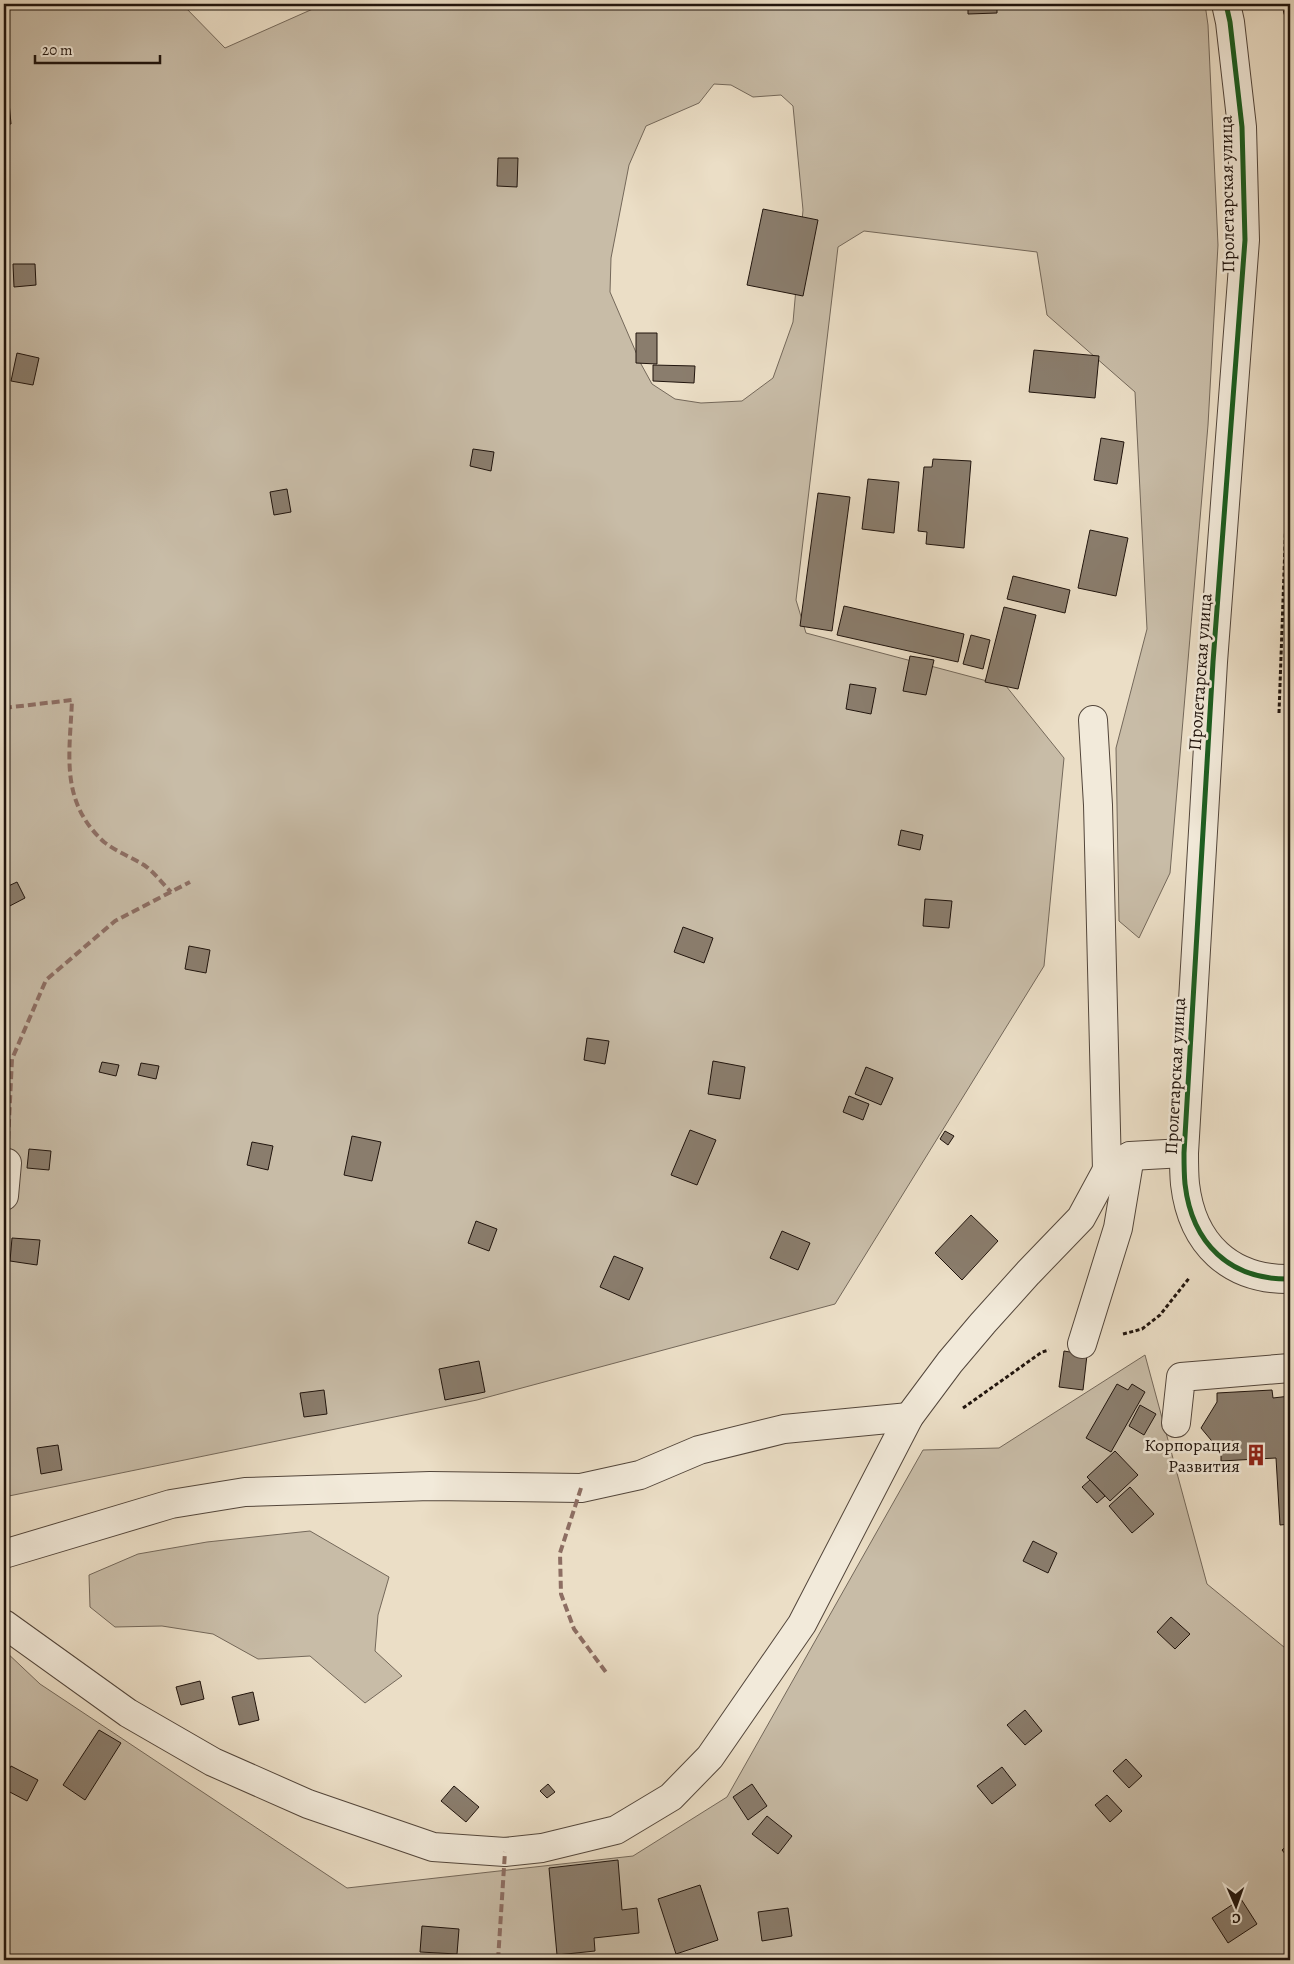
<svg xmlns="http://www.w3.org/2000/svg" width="1294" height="1964" font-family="Alegreya,serif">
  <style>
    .green { fill: #c8bca7; stroke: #74685a; fill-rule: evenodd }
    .building { fill: #8a7d6d; stroke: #20140d }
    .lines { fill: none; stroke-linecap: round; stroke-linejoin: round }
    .minor-casing { stroke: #53463b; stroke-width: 30 }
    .path { stroke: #20140d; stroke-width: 3; stroke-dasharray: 4 2.5; stroke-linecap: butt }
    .minor { stroke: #f2eada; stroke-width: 28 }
    .quiet { stroke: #8d6e63; stroke-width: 4; stroke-dasharray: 8 4; stroke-linecap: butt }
    .cycleway-casing { stroke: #f2eada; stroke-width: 8 }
    .cycleway { stroke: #1b5e20; stroke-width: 5 }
    .labels { text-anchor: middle; stroke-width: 5; stroke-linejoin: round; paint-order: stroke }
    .street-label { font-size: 18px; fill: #20140d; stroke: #f2eada }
    .poi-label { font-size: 18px; fill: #20140d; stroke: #f2eada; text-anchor: end }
  </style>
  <rect width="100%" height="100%" fill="#ebdec6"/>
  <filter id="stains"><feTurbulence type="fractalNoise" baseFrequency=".004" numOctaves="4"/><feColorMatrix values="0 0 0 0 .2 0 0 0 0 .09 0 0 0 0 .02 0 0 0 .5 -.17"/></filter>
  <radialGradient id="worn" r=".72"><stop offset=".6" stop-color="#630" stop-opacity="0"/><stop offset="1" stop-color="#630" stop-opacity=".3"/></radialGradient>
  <!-- green -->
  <g class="green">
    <path d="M4,4H182L225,48L324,4H1205L1208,25L1218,245L1208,425L1170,873L1139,938L1119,921L1116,748L1147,629L1135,392L1047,315L1037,252L864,231L838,247L796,600L806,633L1006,686L1064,758L1044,966L835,1304L477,1400L4,1497ZM714,84L731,85L753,97L781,95L793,106L803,210L793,322L773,378L742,401L701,403L675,399L652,384L641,364L610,292L611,258L629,165L646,126L699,103Z"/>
    <path d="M1145,1355L1207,1584L1290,1652V1960H4V1650L40,1684L347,1888L633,1856L727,1797L923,1450L999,1448Z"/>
    <path d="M310,1531L389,1577L378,1615L375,1651L402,1676L365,1703L310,1656L258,1659L213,1634L162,1626L115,1627L90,1607L89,1575L138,1554L207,1542Z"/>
  </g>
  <!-- building -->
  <g class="building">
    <path d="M968,4H997V13L968,14Z"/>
    <path d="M4,102H9L11,124H4Z"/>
    <path d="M498,158H518L517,187L497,186Z"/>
    <path d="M763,209L818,220L803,296L747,285Z"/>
    <path d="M13,264H35L36,285L14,287Z"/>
    <path d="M636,333H657V364L636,363Z"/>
    <path d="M1034,350L1099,356L1095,398L1029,392Z"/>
    <path d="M17,353L39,358L33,385L11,381Z"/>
    <path d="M653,365L695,366L694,383L653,381Z"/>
    <path d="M1101,438L1124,442L1117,484L1094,480Z"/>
    <path d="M473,449L494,452L491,471L470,466Z"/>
    <path d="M933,459L971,461L964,548L926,544L927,532L918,531L924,467H932Z"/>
    <path d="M868,479L899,482L894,533L862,529Z"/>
    <path d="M287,489L291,512L274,515L270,492Z"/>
    <path d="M818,493L850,497L832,631L800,626Z"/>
    <path d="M1090,530L1128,538L1116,596L1078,588Z"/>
    <path d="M1013,576L1070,590L1065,613L1007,599Z"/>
    <path d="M844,606L964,634L958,662L837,635Z"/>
    <path d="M1004,607L1036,615L1018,689L985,682Z"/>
    <path d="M971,635L990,640L983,669L963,664Z"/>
    <path d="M910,656L934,660L926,695L903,691Z"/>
    <path d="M850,684L876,688L871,714L846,709Z"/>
    <path d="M901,830L923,835L920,850L898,845Z"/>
    <path d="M17,882L25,898L4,909V888Z"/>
    <path d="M925,899L952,901L949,928L923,926Z"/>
    <path d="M683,927L713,938L704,963L674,952Z"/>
    <path d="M189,946L210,950L206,973L185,969Z"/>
    <path d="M587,1038L609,1041L605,1064L584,1060Z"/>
    <path d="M713,1061L745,1067L740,1099L708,1094Z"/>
    <path d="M102,1062L119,1065L116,1076L99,1072Z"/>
    <path d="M141,1063L159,1066L156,1079L138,1075Z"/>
    <path d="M866,1067L893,1078L881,1105L855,1094Z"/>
    <path d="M849,1096L869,1104L863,1120L843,1112Z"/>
    <path d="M690,1130L716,1140L697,1185L671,1175Z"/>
    <path d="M945,1131L954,1136L948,1145L940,1139Z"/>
    <path d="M352,1136L381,1142L372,1181L344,1175Z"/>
    <path d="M252,1142L273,1146L268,1170L247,1165Z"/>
    <path d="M29,1149L51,1151L49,1170L27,1168Z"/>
    <path d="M971,1215L998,1241L962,1280L935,1253Z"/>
    <path d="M476,1221L497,1229L489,1251L468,1243Z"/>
    <path d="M782,1231L810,1243L798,1270L770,1258Z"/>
    <path d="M12,1238L40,1240L37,1265L10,1261Z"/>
    <path d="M614,1256L643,1268L629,1300L600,1287Z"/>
    <path d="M1064,1351L1087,1355L1083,1390L1059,1387Z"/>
    <path d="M479,1361L485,1392L445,1400L439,1369Z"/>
    <path d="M1117,1384L1128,1390L1132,1384L1145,1392L1111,1452L1086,1438Z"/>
    <path d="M324,1390L327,1414L304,1417L300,1393Z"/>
    <path d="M1272,1390L1273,1398L1290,1396V1524L1280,1525L1276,1458L1221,1461V1452L1201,1428L1217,1402V1393Z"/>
    <path d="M1140,1405L1156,1414L1144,1435L1129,1426Z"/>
    <path d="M58,1445L62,1470L41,1474L37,1448Z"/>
    <path d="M1115,1451L1138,1475L1110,1501L1087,1477Z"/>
    <path d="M1090,1480L1105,1496L1097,1503L1082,1487Z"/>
    <path d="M1130,1487L1154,1514L1132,1533L1109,1506Z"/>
    <path d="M1033,1541L1057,1553L1048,1573L1023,1561Z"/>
    <path d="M1171,1617L1190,1634L1175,1649L1157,1632Z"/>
    <path d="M200,1681L204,1699L181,1705L176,1687Z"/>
    <path d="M253,1692L259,1720L239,1725L232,1697Z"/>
    <path d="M1025,1710L1042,1731L1025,1745L1007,1725Z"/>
    <path d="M99,1730L121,1743L85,1800L63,1785Z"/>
    <path d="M1126,1759L1142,1776L1129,1788L1113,1771Z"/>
    <path d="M11,1766L38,1780L27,1801L4,1789V1779Z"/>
    <path d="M1002,1767L1016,1785L992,1804L977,1786Z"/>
    <path d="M548,1784L555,1792L547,1798L540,1791Z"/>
    <path d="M752,1784L767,1806L748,1820L733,1797Z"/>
    <path d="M454,1786L479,1807L466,1822L441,1801Z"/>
    <path d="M1107,1795L1122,1811L1110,1822L1095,1805Z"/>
    <path d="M767,1816L792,1836L778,1854L752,1834Z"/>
    <path d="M1290,1843V1860L1282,1850Z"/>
    <path d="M618,1860L622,1910L637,1908L639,1933L594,1938L595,1951L557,1955L549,1868Z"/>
    <path d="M700,1885L718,1940L676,1954L658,1899Z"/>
    <path d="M1241,1899L1257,1924L1228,1943L1212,1918Z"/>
    <path d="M788,1908L792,1936L762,1941L758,1912Z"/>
    <path d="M422,1926L459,1929L457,1954L420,1952Z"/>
  </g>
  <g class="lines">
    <!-- minor casing -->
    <g class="minor-casing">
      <g id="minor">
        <path d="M1226,4L1230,22L1242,127L1245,240L1213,662L1184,1153C1184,1163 1184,1174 1185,1184C1192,1244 1230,1280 1290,1279"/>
        <path d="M1093,720L1098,805L1107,1170"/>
        <path d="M4,1196L7,1163"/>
        <path d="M1082,1344L1118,1228L1130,1156"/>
        <path d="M1176,1423L1181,1377L1290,1368"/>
        <path d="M4,1554L171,1504L245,1492L430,1486L581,1488L640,1475L699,1450L784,1429L909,1417"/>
        <path d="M4,1624L128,1713L213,1762L308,1804L433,1847L505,1852L542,1848L616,1830L671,1797L710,1757L802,1624L909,1417L950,1362L983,1323L1028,1273L1081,1218L1107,1170L1130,1156L1184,1153"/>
      </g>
    </g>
    <!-- path -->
    <g class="path">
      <path d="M1283,4L1290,37"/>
      <path d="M1279,713L1290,405"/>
      <path d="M1123,1334L1142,1329L1160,1315L1190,1277"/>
      <path d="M963,1408L1042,1352L1049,1350"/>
    </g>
    <!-- minor -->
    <use href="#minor" class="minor"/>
    <!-- quiet -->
    <g class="quiet">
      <path d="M4,708L72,700C70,753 59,801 104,842C115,851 131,857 144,865C154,872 162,883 171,892"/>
      <path d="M7,1163L12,1059L46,980L115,921L190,882"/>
      <path d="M581,1488L560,1553L561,1594L574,1629L608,1675"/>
      <path d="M498,1960L505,1852"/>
    </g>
    <!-- cycleway casing -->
    <g class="cycleway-casing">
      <path id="cycleway" d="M1226,4L1230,22L1242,127L1245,240L1213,662L1184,1153C1184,1163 1184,1174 1185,1184C1192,1244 1230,1280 1290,1279"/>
    </g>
    <!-- cycleway -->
    <use href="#cycleway" class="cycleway"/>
  </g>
  <!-- icons -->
  <defs>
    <g id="building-bare" transform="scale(1.725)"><path d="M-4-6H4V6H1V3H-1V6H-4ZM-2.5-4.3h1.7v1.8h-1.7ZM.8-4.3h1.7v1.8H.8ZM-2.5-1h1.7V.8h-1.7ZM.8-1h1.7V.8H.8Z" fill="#8f2418" stroke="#f2eada" stroke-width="2.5" paint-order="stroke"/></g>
  </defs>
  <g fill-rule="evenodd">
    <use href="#building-bare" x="1256" y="1455"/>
  </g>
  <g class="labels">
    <!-- street labels -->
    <g class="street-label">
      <text transform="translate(1227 194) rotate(-91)" y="6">Пролетарская улица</text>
      <text transform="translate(1200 672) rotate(-86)" y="6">Пролетарская улица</text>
      <text transform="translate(1175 1076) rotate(-87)" y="6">Пролетарская улица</text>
    </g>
    <!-- poi labels -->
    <g class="poi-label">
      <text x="1240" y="1451">Корпорация<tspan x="1240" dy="21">Развития</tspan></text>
    </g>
  </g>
  <!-- margin -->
  <rect width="1294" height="1964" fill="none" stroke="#ebdec6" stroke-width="20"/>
  <rect x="5" y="5" width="1284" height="1954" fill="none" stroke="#20140d" stroke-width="2.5"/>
  <rect x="10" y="10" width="1274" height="1944" fill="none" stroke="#20140d"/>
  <!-- north arrow -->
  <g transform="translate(1236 1906) rotate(178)" stroke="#f2eada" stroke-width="4" paint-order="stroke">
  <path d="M0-4L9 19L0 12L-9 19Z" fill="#20140d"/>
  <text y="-8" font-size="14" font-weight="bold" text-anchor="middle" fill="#20140d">С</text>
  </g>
  <!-- scale -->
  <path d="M35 55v8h125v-8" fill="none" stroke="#20140d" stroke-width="2.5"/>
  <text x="42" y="55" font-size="15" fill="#20140d" stroke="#f2eada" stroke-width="4" paint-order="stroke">20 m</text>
  <rect width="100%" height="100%" filter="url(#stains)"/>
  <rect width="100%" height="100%" fill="url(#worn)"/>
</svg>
